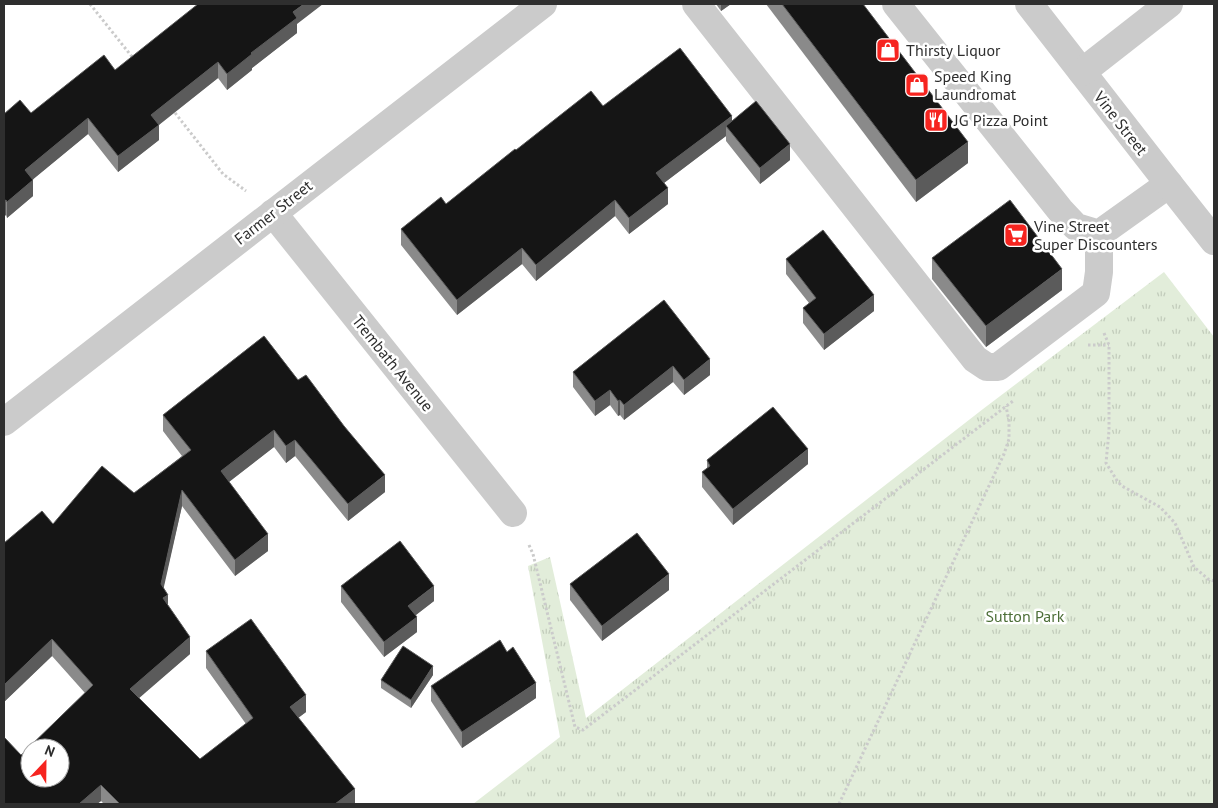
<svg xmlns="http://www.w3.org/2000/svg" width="1218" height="808" font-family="'PT Sans',sans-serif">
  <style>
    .park { fill: url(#park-tufts) }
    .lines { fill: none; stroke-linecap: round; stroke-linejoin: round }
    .path { stroke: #cbcbcb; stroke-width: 3; stroke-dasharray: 2.5 2.5; stroke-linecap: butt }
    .minor { stroke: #cbcbcb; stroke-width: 28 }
    .wall { fill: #8a8a8a }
    .shaded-wall { fill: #5b5b5b }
    .building { fill: #151515; stroke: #5b5b5b; fill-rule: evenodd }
    .labels { text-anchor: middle; stroke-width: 5; stroke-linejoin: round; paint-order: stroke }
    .poi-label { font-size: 16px; fill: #2e2e2e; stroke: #fff; text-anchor: start }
    .street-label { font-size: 16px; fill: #2e2e2e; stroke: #fff }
    .park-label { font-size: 16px; fill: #4c6e37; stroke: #fff }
  </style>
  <defs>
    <pattern id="park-tufts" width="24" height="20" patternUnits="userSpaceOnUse" patternTransform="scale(1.25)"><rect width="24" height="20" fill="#e2edda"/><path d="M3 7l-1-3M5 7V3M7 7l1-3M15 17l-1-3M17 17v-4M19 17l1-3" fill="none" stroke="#c2ccbb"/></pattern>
  </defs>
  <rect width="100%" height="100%" fill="#fff"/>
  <!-- park -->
  <path class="park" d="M1164,272L1214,337V803L1213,804H473L560,737L528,566L550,557L586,718L983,409Z"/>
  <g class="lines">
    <!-- path -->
    <g class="path">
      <path d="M90,4L133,58"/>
      <path d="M172,109L223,174L246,191"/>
      <path d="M1104,333L1109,345V431L1106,463L1118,482L1122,486L1160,507L1175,523L1194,567L1208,579L1214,581"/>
      <path d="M1088,345H1109"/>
      <path d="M529,545L533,554L575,727L583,730L1013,401"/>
      <path d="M839,804L1004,454L1009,439V421L1006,406"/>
    </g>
    <!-- minor -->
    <g class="minor">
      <path d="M696,4L975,359L987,367H998L1096,293L1099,272V234"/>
      <path d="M896,4L1060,210L1076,227L1099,234L1169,184"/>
      <path d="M1029,4L1169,184L1214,241"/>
      <path d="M1082,72L1169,4"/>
      <path d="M273,213L513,513"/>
      <path d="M4,422L543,4"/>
    </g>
  </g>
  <!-- wall -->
  <g class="wall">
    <path d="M716,4H731L721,11Z"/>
    <path d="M766,4H863L968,163L916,202Z"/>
    <path d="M297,24V33L252,68V70L227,90L218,78L159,125V140L118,172L88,134L33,179V196L7,218L6,215L4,114L31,113L115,70Z"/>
    <path d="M603,106L732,121L790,160L760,184L726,141V136L664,183L668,204L629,234L615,216L536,281L522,264L457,315L401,245V229L446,204L516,150Z"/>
    <path d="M932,258L1062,290L986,347L932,279Z"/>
    <path d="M786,259L874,311L824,350L803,323V308L809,303L786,274Z"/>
    <path d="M664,300L710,375L684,395L673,382L624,420L620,415L618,416L610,405L595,416L573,387V372Z"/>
    <path d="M264,336L385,492L348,521L295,456L286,463L274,447L229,482L268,551L235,576L182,506L163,588L168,606L190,654L138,698L200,759L246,724L206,668V651L306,712L298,718L355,804H104L101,801L97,804H4L21,755L85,693L52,656L4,702V543L134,493L182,456L163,431V415Z"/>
    <path d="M707,460L808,464L733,525L702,487V472L707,468Z"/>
    <path d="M570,584L669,590L602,641L570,600Z"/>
    <path d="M341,586L434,601L416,615L417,632L384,657L341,602Z"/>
    <path d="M433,675L411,708L381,688V680Z"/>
    <path d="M431,686L536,698L462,748L431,701Z"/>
  </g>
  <!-- shaded-wall -->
  <g class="shaded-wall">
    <path d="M304,4H323L297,24V33L252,68V70L227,90V74L251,53L293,12Z"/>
    <path d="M721,4H731L721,11Z"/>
    <path d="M218,62V78L151,131V115Z"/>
    <path d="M732,116V132L726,126V136L656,189V173Z"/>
    <path d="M88,118V134L25,186V170Z"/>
    <path d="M159,125V140L118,172V156Z"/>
    <path d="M968,142V163L916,202V180Z"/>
    <path d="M790,144V160L760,184V168Z"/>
    <path d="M33,180V196L7,218V202Z"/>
    <path d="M668,188V204L629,234V218Z"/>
    <path d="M6,200V215L4,217V201Z"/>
    <path d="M615,200V216L536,281V265Z"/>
    <path d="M522,248V264L457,315V300Z"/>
    <path d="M1062,269V290L986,347V326Z"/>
    <path d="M874,295V311L824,350V334Z"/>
    <path d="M710,359V375L684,395V380Z"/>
    <path d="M673,366V382L624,420V405Z"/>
    <path d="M610,390V405L595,416V401Z"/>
    <path d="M620,400V415L618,416V401Z"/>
    <path d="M274,430V447L221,488V471Z"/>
    <path d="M295,440V456L286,463V446Z"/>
    <path d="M808,449V464L733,525V509Z"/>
    <path d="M385,475V492L348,521V504Z"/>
    <path d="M182,490V506L161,600V584Z"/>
    <path d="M268,534V551L235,576V560Z"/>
    <path d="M669,574V590L602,641V626Z"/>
    <path d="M434,586V601L408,621V606Z"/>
    <path d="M168,595V611L163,598Z"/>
    <path d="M417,617V632L384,657V642Z"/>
    <path d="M190,637V654L130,706V689Z"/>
    <path d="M52,639V656L4,702V685Z"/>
    <path d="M433,666V675L411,708V700Z"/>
    <path d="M536,683V698L462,748V732Z"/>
    <path d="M306,695V712L290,724V707Z"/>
    <path d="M101,785V801L97,804H79Z"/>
    <path d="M355,789V804H335Z"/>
  </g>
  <!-- building -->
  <g class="building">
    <path d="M198,4H304L293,12L297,18L251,53L252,54L227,74L218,62L151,115L159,125L118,156L88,118L25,170L33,180L7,202L6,200L4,201V114L20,100L31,113L104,55L115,70Z"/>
    <path d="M782,4H863L968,142L916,180Z"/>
    <path d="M680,48L732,116L656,173L668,188L629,218L615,200L536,265L522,248L457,300L401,229L441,197L446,204L515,149L516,150L591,91L603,106Z"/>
    <path d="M756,101L790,144L760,168L726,126Z"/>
    <path d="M1010,200L1062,269L986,326L932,258Z"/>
    <path d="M823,230L874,295L824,334L803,308L816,298L786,259Z"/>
    <path d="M664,300L710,359L684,380L673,366L624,405L620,400L618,401L610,390L595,401L573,372Z"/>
    <path d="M264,336L298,380L306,375L344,426L385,475L348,504L295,440L286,446L274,430L221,471L268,534L235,560L182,490L161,584L168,595L163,598L190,637L130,689L200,759L253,718L206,651L251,619L306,695L290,707L355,789L335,804H120L101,785L79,804H4V737L21,755L93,685L52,639L4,685V543L42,511L53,524L102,466L134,493L191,450L163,415ZM30,748H60V778H30Z"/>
    <path d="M773,407L808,449L733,509L702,472L710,466L707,460Z"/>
    <path d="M637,533L669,574L602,626L570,584Z"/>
    <path d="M400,541L434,586L408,606L417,617L384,642L341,586Z"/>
    <path d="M500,640L507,652L513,647L536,683L462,732L431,686Z"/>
    <path d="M403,646L433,666L411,700L381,680Z"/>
  </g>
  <!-- icons -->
  <defs>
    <g id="shop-square" transform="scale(1.25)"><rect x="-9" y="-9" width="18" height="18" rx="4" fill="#f6241f" stroke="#fff"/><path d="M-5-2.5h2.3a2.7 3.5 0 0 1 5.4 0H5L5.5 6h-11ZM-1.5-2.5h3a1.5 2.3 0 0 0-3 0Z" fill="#fff"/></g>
    <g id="restaurant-square" transform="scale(1.25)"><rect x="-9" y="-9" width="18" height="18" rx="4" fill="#f6241f" stroke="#fff"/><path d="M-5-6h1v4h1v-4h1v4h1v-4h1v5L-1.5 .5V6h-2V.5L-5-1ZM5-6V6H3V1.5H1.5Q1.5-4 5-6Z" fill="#fff"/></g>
    <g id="supermarket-square" transform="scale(1.25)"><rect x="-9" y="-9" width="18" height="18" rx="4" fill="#f6241f" stroke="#fff"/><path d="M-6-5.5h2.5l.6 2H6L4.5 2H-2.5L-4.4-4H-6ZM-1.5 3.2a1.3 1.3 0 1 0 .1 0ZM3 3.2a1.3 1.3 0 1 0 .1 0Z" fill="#fff"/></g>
  </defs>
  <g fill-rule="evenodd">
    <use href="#shop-square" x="888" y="50"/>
    <use href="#shop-square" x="917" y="85"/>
    <use href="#restaurant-square" x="936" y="120"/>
    <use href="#supermarket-square" x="1016" y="235"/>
  </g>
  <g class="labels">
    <!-- poi labels -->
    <g class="poi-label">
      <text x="906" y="56">Thirsty Liquor</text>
      <text x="934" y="82">Speed King<tspan x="934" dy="18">Laundromat</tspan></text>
      <text x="954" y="126">JG Pizza Point</text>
      <text x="1034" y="232">Vine Street<tspan x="1034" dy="18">Super Discounters</tspan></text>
    </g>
    <!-- street labels -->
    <g class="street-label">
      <text transform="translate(1121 123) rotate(52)" y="6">Vine Street</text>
      <text transform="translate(273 212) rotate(-38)" y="6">Farmer Street</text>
      <text transform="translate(393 363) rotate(51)" y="6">Trembath Avenue</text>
    </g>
    <!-- park labels -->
    <g class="park-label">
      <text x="1025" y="622">Sutton Park</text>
    </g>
  </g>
  <!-- border -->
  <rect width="1218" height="808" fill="none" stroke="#2e2e2e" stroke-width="10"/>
  <!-- north arrow -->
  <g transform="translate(45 763) rotate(22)"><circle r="24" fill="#ffffff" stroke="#ababab"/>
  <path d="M0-4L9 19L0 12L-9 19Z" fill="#f6241f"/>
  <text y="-8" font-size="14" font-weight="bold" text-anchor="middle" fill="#2e2e2e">N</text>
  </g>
</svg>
